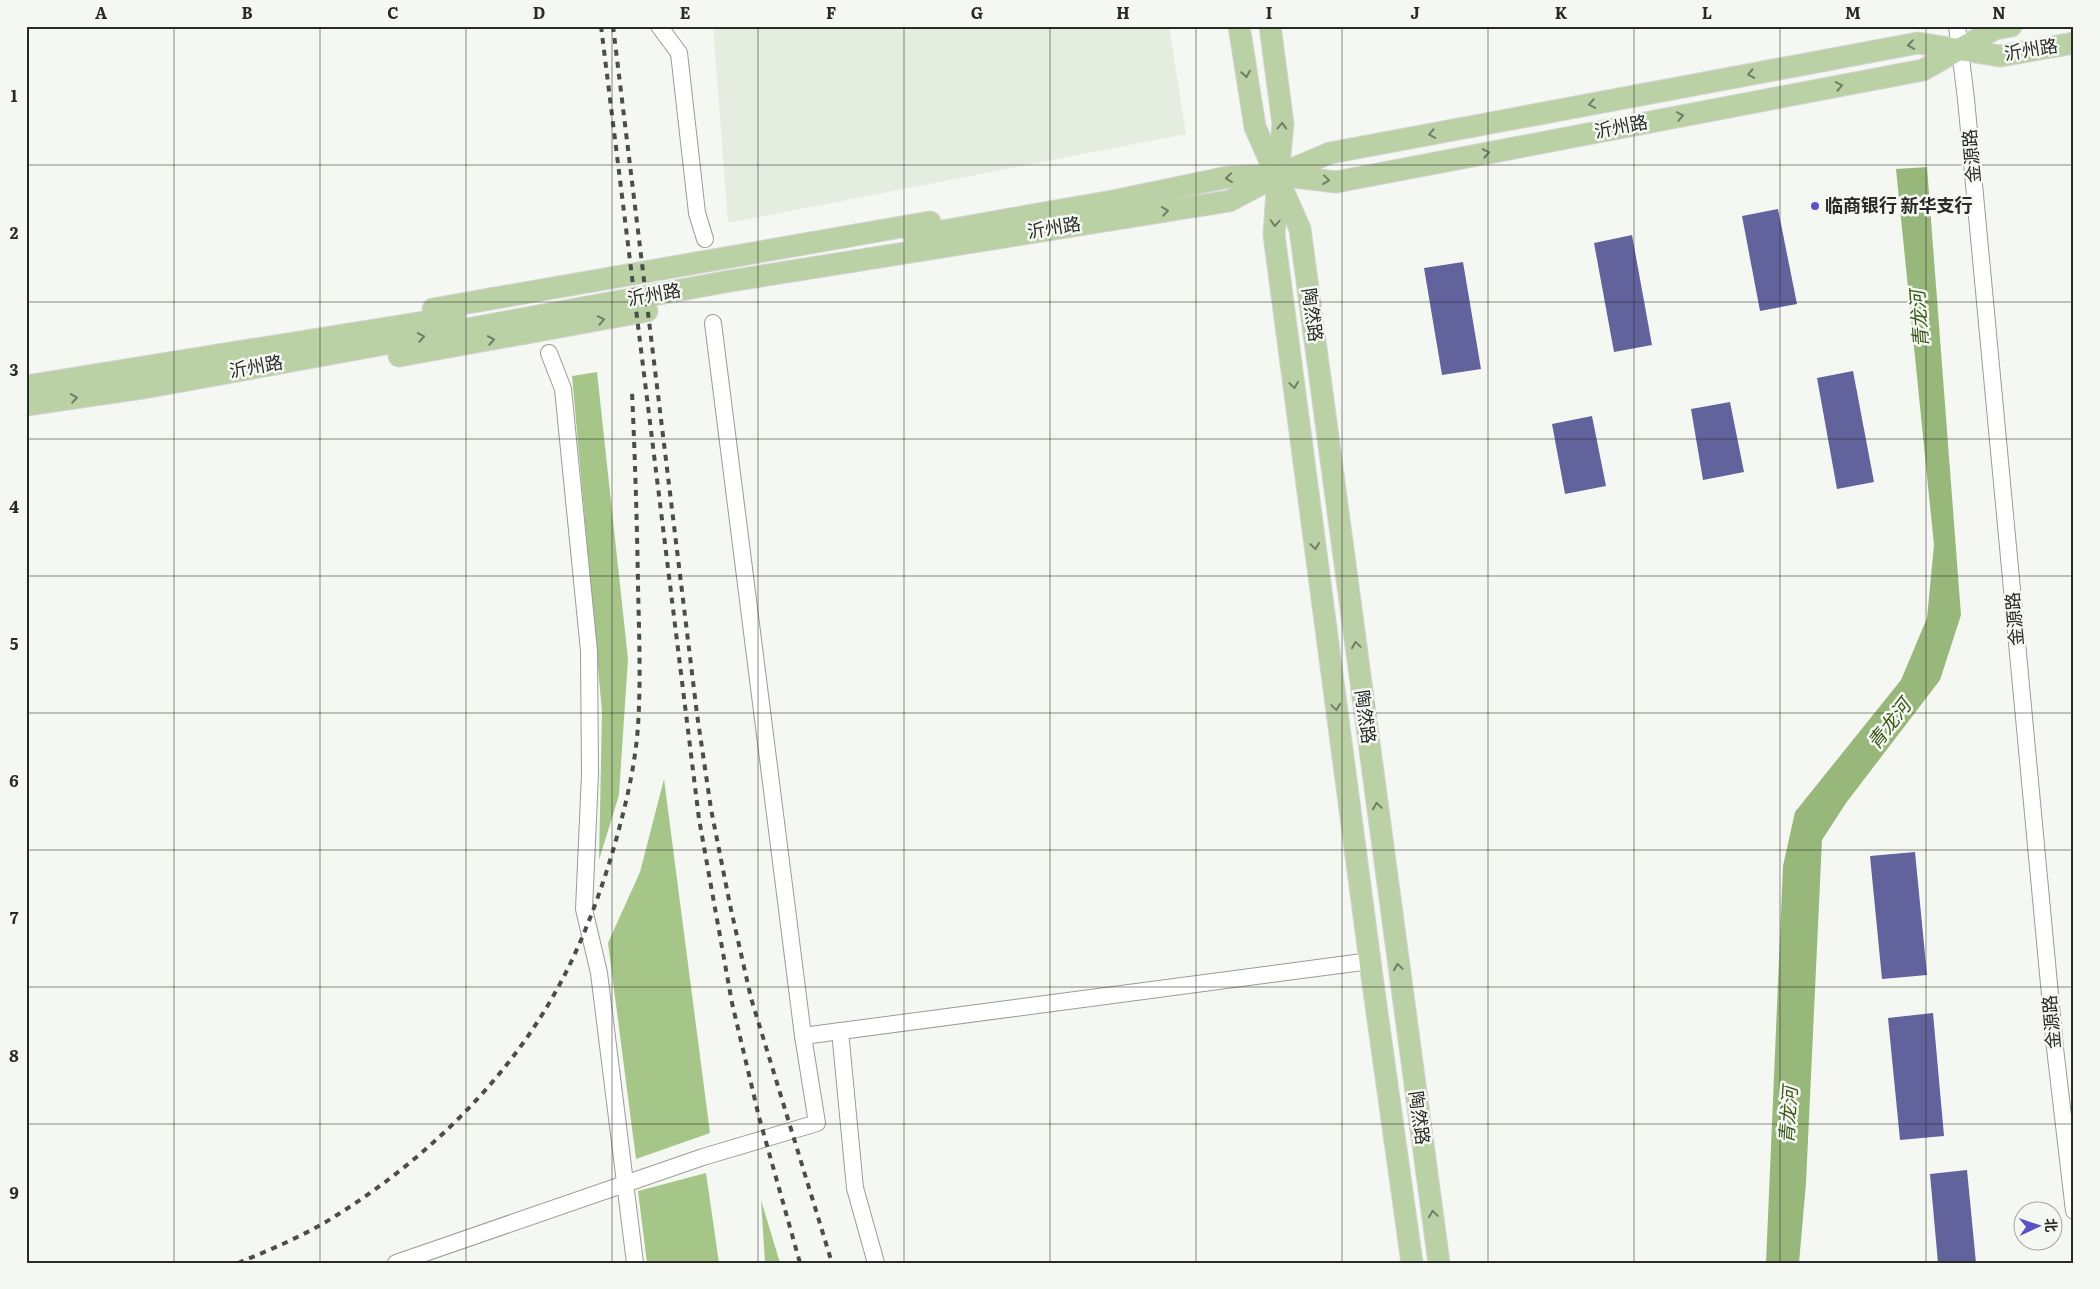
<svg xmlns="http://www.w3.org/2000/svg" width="2100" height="1289" font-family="Literata,'Noto Sans SC',serif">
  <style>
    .built { fill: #e5ede0 }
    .forest { fill: #a6c689 }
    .water { fill: #98b87b }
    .building { fill: #62639d }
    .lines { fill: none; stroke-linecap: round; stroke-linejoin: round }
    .minor-casing { stroke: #999c97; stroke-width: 18 }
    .major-casing { stroke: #d4d4d4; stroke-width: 23 }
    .minor { stroke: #fff; stroke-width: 16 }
    .major { stroke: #bad0a5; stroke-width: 21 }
    .rail { stroke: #4b4d4a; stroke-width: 4; stroke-dasharray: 6 6; stroke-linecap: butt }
    .oneway { stroke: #717d66 }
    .grid { fill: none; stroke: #282a27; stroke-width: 1; stroke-opacity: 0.55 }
    .poi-dot { fill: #5c50c8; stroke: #f5f8f2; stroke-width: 2 }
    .labels { text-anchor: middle; stroke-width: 5; stroke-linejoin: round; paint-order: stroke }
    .street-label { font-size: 18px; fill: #282a27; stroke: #f5f8f2 }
    .poi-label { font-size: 18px; font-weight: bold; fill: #282a27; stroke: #f5f8f2; text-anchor: start }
    .water-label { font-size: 19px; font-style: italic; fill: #395616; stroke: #f5f8f2 }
    .neatline { fill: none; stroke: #282a27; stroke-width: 2 }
    .grid-label { font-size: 16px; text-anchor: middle; font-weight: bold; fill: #282a27 }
  </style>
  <rect width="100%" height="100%" fill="#f5f8f2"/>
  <!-- built -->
  <path class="built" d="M713,26H1169L1186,134L728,223Z"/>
  <!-- forest -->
  <g class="forest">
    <path d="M597,372L628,659L619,795L599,860L602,712L572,376Z"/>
    <path d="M664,779L710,1133L636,1159L608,943L640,872Z"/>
    <path d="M706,1173L719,1263H647L638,1191Z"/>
    <path d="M761,1200L780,1263H765Z"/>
  </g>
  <!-- water -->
  <path class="water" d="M1927,167L1961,615L1940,680L1846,803L1822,840L1806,1183L1799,1263H1766L1783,866L1795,812L1901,680L1927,618L1934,545L1896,169Z"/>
  <!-- building -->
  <g class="building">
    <path d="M1778,209L1797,304L1760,311L1742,216Z"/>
    <path d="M1632,235L1652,345L1614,352L1594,243Z"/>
    <path d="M1463,262L1481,369L1442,375L1424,268Z"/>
    <path d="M1853,371L1874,482L1837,489L1817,378Z"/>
    <path d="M1730,402L1744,472L1703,480L1691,409Z"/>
    <path d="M1592,416L1606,486L1565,494L1552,424Z"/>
    <path d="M1915,852L1927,975L1882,979L1870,856Z"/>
    <path d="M1933,1013L1944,1136L1900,1140L1888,1018Z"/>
    <path d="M1967,1170L1976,1263H1938L1930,1174Z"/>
  </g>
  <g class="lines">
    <!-- minor casing -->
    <g class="minor-casing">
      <g id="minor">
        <path d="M659,26L679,53L697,213L705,239"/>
        <path d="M1957,26L1966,99L2055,1048L2074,1211"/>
        <path d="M713,323L803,1036"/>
        <path d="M549,353L563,389L589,651L590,774L584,909L599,973L635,1263"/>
        <path d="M840,1031L855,1188L876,1263"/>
        <path d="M396,1263L703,1157L817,1123L803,1036L1370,961"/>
      </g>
    </g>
    <!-- major casing -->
    <g class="major-casing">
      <g id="major">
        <path d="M1239,26L1255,127L1300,229L1439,1263"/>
        <path d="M1270,26L1283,124L1278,175L1274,235L1373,984L1412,1263"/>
        <path d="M914,236L1118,200L1228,177L1278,175L1336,182L1923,70L1995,29L2011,26"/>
        <path d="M433,309L930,222"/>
        <path d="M399,356L647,311"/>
        <path d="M26,386L455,317"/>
        <path d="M26,405L149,387L730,281L1229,201L1278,175L1330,153L1918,43L2000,56L2074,43"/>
      </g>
    </g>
    <!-- minor -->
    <use href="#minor" class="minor"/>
    <!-- major -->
    <use href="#major" class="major"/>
    <!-- rail -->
    <g class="rail">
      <path d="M601,26L699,819L732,1003L759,1117L800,1263"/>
      <path d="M613,26L697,714L711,809L730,905L751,998L832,1263"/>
      <path d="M238,1263C272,1249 306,1235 337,1215C428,1158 512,1076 562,980C583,940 599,897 612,854C624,813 635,769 638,726C641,679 639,632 638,585C637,521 635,457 632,392"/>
    </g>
  </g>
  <!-- one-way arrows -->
  <defs><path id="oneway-chevron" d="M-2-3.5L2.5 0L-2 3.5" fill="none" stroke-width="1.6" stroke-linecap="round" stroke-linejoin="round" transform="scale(1.25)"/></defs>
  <g class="oneway">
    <use href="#oneway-chevron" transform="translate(1911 45) rotate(171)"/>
    <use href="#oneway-chevron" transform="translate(1246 74) rotate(81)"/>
    <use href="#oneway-chevron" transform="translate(1751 74) rotate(169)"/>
    <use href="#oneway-chevron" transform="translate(1839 86) rotate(-11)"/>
    <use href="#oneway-chevron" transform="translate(1592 104) rotate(169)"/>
    <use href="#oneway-chevron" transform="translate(1680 116) rotate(-11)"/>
    <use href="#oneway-chevron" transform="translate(1282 126) rotate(-88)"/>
    <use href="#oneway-chevron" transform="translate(1432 134) rotate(169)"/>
    <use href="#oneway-chevron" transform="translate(1486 153) rotate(-11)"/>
    <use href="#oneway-chevron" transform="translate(1229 178) rotate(174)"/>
    <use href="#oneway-chevron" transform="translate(1326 180) rotate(7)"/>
    <use href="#oneway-chevron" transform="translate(1165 211) rotate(-9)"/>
    <use href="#oneway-chevron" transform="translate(1275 223) rotate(94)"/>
    <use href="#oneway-chevron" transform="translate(601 320) rotate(-11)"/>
    <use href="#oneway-chevron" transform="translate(421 337) rotate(-10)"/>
    <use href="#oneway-chevron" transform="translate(491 340) rotate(-10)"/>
    <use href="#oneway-chevron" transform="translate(1294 385) rotate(82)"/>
    <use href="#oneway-chevron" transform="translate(74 398) rotate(-9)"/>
    <use href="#oneway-chevron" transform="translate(1315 546) rotate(82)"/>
    <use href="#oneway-chevron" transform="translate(1356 645) rotate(-98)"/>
    <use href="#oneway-chevron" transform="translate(1336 707) rotate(82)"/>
    <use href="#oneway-chevron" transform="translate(1377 806) rotate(-98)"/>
    <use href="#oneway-chevron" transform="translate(1398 967) rotate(-98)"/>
    <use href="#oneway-chevron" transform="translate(1433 1214) rotate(-98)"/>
  </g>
  <!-- grid -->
  <path class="grid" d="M174,26V1263M320,26V1263M466,26V1263M612,26V1263M758,26V1263M904,26V1263M1050,26V1263M1196,26V1263M1342,26V1263M1488,26V1263M1634,26V1263M1780,26V1263M1926,26V1263M26,165H2074M26,302H2074M26,439H2074M26,576H2074M26,713H2074M26,850H2074M26,987H2074M26,1124H2074"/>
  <!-- markers -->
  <circle class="poi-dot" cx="1815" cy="206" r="5"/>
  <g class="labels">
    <!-- street labels -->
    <g class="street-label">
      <text transform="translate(2031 50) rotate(-9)" y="6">沂州路</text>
      <text transform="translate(1621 127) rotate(-11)" y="6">沂州路</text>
      <text transform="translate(1972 156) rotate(-95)" y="6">金源路</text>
      <text transform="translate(1054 228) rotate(-9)" y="6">沂州路</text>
      <text transform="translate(654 295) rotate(-10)" y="6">沂州路</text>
      <text transform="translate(1312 315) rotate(82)" y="6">陶然路</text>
      <text transform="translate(256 367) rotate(-10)" y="6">沂州路</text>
      <text transform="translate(2015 619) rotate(-95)" y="6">金源路</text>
      <text transform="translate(1365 717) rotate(82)" y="6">陶然路</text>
      <text transform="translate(2052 1022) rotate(-95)" y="6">金源路</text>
      <text transform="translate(1419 1118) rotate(82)" y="6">陶然路</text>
    </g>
    <!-- poi labels -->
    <g class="poi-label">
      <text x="1825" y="212">临商银行 新华支行</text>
    </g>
    <!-- water labels -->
    <g class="water-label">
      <text transform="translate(1919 319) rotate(-94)" y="7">青龙河</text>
      <text transform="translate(1889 724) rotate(-52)" y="7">青龙河</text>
      <text transform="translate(1788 1115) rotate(-86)" y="7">青龙河</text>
    </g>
  </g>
  <!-- border -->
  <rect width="2100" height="1289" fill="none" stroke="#f5f8f2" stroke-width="55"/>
  <!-- north arrow -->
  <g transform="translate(2038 1226) rotate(87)"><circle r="24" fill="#f5f8f2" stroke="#a3a6a1"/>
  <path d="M0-4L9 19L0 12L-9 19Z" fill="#5c50c8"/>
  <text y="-8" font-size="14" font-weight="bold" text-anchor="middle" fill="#282a27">北</text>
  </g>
  <rect x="28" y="28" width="2044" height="1234" class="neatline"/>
  <g class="grid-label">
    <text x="101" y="19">A</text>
    <text x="247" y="19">B</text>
    <text x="393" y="19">C</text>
    <text x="539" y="19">D</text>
    <text x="685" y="19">E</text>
    <text x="831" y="19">F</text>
    <text x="977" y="19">G</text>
    <text x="1123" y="19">H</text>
    <text x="1269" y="19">I</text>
    <text x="1415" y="19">J</text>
    <text x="1561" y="19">K</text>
    <text x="1707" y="19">L</text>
    <text x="1853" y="19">M</text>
    <text x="1999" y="19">N</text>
    <text x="14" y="102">1</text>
    <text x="14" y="239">2</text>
    <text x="14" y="376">3</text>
    <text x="14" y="513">4</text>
    <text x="14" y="650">5</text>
    <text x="14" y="787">6</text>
    <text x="14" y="924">7</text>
    <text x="14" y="1062">8</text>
    <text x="14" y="1199">9</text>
  </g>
</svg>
